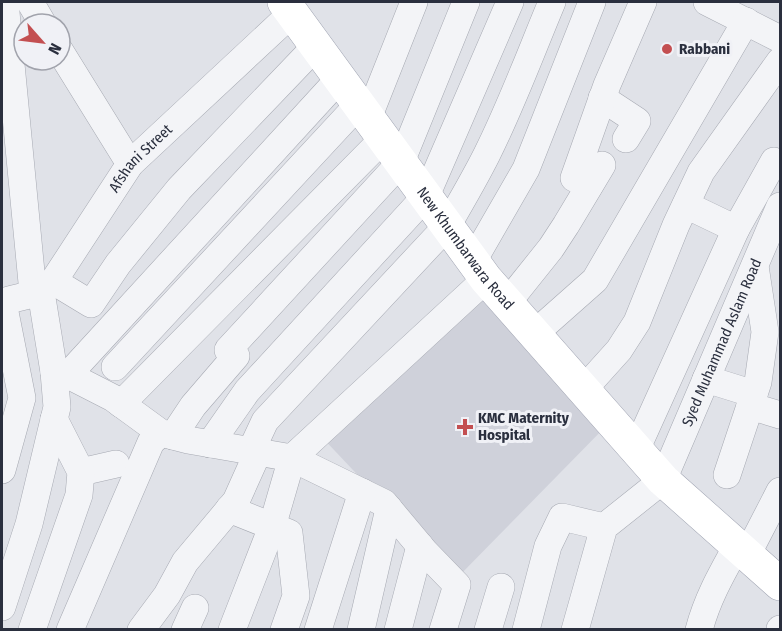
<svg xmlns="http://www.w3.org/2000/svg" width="782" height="631" font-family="'Fira Sans Condensed',sans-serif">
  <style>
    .built { fill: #cfd1da }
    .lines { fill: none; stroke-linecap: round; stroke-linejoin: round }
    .minor-casing { stroke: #a6a9b2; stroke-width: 28 }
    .major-casing { stroke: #a1a5b3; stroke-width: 34 }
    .minor { stroke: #f3f4f7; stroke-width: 27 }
    .major { stroke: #fff; stroke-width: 33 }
    .poi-dot { fill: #c34f51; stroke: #f0f1f6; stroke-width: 2 }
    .labels { text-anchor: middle; stroke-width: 6; stroke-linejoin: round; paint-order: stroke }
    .poi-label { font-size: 15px; font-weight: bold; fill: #2a2f3e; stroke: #f0f1f6; text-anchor: start }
    .street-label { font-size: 15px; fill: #2a2f3e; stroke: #f0f1f6 }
  </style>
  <rect width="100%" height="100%" fill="#e0e2e8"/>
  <!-- built -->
  <path class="built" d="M486,279L611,421L456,579L318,433Z"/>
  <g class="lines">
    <!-- minor casing -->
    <g class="minor-casing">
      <g id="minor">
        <path d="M5,2L33,293"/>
        <path d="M30,2L43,24"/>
        <path d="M707,2L780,39"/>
        <path d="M60,51L130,164"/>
        <path d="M602,98L637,121L626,139"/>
        <path d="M368,118L414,2"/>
        <path d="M589,186L574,178L607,85L643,2"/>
        <path d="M686,205L736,229"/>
        <path d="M473,261L526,169L592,2"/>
        <path d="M53,281L91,304L118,264L179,189L316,46"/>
        <path d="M41,292L54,372L68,375L113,398L161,433L188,440L292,458L384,503L425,552L457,585L443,630"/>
        <path id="s1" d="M2,302C17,297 39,295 51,285L130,164L292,13"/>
        <path d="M507,303L551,248L566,225L602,165"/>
        <path d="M534,334L595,280L746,21"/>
        <path d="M115,367L359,104"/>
        <path d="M68,375L340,78"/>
        <path d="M706,379L754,394"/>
        <path d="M583,390L619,350L637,322L676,225L701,172L780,61"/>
        <path d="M121,404L383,139"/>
        <path d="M750,406L780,415"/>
        <path d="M173,436L193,406L236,356L228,350L401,162L466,2"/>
        <path d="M210,444L247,391L426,196L510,2"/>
        <path d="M636,450L736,229L774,161L780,165"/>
        <path d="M251,451L265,421L447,226C461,202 475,178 487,154C512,104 531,52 552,2"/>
        <path d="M2,470L22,398L3,302"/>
        <path d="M81,472L116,464"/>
        <path d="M727,475L758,382L765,332L755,266"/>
        <path d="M229,509L289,533L296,596L284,630"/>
        <path d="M747,555L780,491"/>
        <path d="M2,607L29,524L57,407L54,372"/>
        <path d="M32,630L79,495L81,472L54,419"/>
        <path d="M70,630L151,442L161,433"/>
        <path d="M141,630L167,595L185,562L236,501L258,452"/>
        <path d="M185,630L195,608"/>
        <path d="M232,630L272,527L292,458L486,279"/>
        <path d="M318,630L362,492"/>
        <path d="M361,630L389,509"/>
        <path d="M398,630L420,546"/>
        <path d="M488,630L501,587"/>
        <path d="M526,630L548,546L562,517L604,527"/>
        <path id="s2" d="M575,630L604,527L663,480L780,206"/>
        <path d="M699,630C707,599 722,573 737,546"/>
        <path d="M780,630V629"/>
      </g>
    </g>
    <!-- major casing -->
    <g class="major-casing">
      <g id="major">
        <path id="s3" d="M284,2L486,279L663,480L780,584"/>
      </g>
    </g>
    <!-- minor -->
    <use href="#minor" class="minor"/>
    <!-- major -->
    <use href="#major" class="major"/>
  </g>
  <!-- markers -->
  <g class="poi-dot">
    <circle cx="667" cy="49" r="6"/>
    <path d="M462 418h6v6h6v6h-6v6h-6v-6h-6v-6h6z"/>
  </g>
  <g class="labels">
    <!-- poi labels -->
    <g class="poi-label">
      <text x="679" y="54">Rabbani</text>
      <text x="478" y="423">KMC Maternity<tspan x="478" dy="17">Hospital</tspan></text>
    </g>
    <!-- street labels -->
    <g class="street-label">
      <text dy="5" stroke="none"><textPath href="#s1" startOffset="208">Afshani Street</textPath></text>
      <text dy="5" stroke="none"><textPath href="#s3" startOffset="306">New Khumbarwara Road</textPath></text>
      <text dy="5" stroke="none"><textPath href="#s2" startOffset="332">Syed Muhammad Aslam Road</textPath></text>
    </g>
  </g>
  <!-- border -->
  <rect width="782" height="631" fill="none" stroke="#2a2f3e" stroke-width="6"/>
  <!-- north arrow -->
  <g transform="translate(42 42) rotate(118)"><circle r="28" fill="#f0f1f6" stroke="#a1a3ac" stroke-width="1.5"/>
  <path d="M0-4.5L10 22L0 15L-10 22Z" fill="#c34f51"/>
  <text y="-9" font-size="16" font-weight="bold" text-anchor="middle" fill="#2a2f3e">N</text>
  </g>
</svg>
